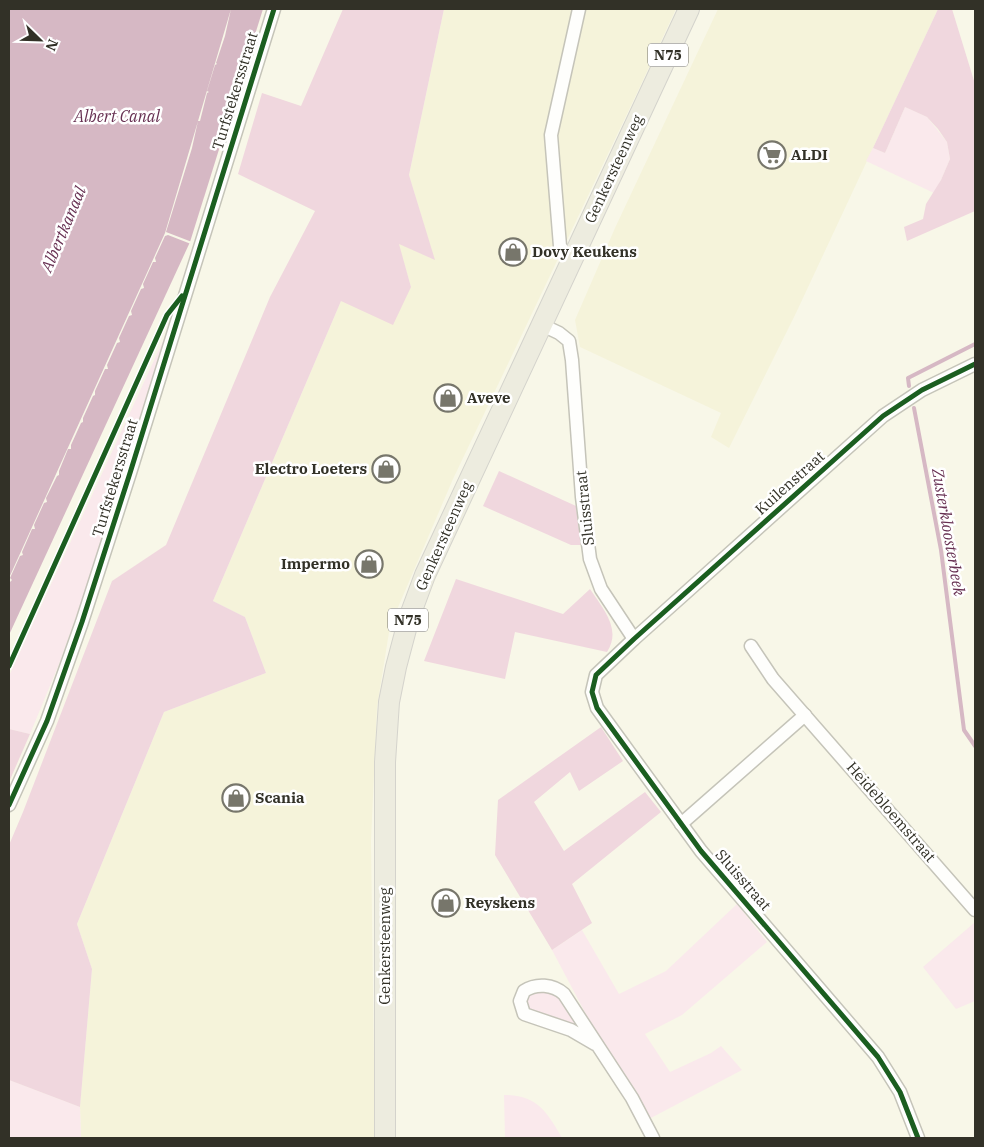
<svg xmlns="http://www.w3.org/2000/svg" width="984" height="1147" font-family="'IBM Plex Serif',serif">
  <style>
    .built { fill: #f5f3da }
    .green { fill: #fae9ec }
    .forest { fill: #f0d7de }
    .water { fill: #d6b8c4 }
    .pier { fill: #f8f7e8 }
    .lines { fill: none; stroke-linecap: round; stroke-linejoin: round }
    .stream { stroke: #d6b8c4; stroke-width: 4 }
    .street-casing { stroke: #c5c4b9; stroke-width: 15 }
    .primary-casing { stroke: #d4d3cc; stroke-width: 22 }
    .street { stroke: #fefefc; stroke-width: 12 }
    .primary { stroke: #edecdf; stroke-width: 20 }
    .cycleway-casing { stroke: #fff; stroke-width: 8 }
    .cycleway { stroke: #1b5e20; stroke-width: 5 }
    .labels { text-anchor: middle; stroke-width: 5; stroke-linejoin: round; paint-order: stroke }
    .shield { fill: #fff; stroke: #706f68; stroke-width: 1 }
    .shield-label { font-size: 14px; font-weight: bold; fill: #323127 }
    .street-label { font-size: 15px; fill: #323127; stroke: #fff }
    .poi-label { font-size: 15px; font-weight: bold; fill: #323127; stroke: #fff; text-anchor: start }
    .water-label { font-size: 16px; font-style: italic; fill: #673052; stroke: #fff }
  </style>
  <rect width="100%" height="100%" fill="#f8f7e8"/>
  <!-- built -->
  <g class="built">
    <path d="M444,9H676L638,91L453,479L390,626L377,707L371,841L375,1138H81L80,1107L92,969L77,924L164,712L266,673L245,617L213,601L341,301L411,287L398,243L434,259L409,175Z"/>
    <path d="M718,9H938L796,313L729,448L711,437L721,413L580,347L575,320L615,228Z"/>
  </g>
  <!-- green -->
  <g class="green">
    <path d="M905,107L927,117L947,142L950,159L941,180L934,193L866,161L873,148L885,153Z"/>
    <path d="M167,332L85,592L59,664L30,734L9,729V676Z"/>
    <path d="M737,904L767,942L682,1015L645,1034L670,1072L711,1053L721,1046L742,1070L649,1119L636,1091L589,1020L552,950L582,930L619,994L666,971Z"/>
    <path d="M974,923L975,1001L956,1009L923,967Z"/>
    <path d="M533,991L555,992L576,1021L575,1023L572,1025L532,1011L527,1006C526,999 528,996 533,991Z"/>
    <path d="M9,1080L80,1107L81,1138H9Z"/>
    <path d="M504,1095C537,1095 547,1112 562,1138H505Z"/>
  </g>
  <!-- forest -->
  <g class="forest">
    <path d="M343,9H444L409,175L435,260L399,244L411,287L393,325L341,301L213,601L245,617L266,673L164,712L77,924L92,969L80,1107L9,1080V845L23,812L112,581L166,545L270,297L315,211L238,174L262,93L301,106Z"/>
    <path d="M938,9H952L975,84V211L907,241L904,227L923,219L926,204L941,180L950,159L947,142L938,129L927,117L905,107L885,153L873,148Z"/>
    <path d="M499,471L576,506L581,545H571L483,506Z"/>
    <path d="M456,579L563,614L590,589C603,609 622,629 607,652L515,632L505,679L424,661Z"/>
    <path d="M601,727L623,761L579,791L570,772L534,802L564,851L645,792L661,812L572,884L592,923L552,950L495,855L498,800Z"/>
    <path d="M9,729L30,734L9,782Z"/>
  </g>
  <!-- water -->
  <path class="water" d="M9,9H263L190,242L9,635Z"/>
  <!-- pier -->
  <path class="pier" d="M231,9L225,36L216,63L217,64L215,65L207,91L209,92L207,93L200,121H198L192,148L166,232L192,242L191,244L168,235L165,236L155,258L156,262H153L143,284L144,288L141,289L131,311L132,315L129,316L119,338L120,342L117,343L107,365L108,369H105L95,391V395L93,396L83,418V422L81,423L71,445V449H68L59,471V475L57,476L46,498L47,502L44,503L34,525L35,529H32L22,552L23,555L20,556L10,578L12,580L9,583V578L165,233Z"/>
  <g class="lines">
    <!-- stream -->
    <g class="stream">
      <path d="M909,386L908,378L975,344"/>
      <path d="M914,408L941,550L964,730L975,746"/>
    </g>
    <!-- street casing -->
    <g class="street-casing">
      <g id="street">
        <path d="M571,262L560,246L551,135L579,9"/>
        <path d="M542,325L559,333L569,341L572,360L582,497L590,559L601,589L634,639"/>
        <path d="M751,646L773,679L975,910"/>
        <path d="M9,805L47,721L82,622L130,473L274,9"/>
        <path d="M681,824L805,715"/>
        <path d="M595,1044L571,1030L524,1014L520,1001L524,991C536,983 553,984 564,994L632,1098L653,1138"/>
        <path d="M918,1138L900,1092L878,1057L701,851L597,708L592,692L596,675L634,639L883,416L922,390L975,364"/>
      </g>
    </g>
    <!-- primary casing -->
    <g class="primary-casing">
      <path id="primary" d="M385,1138V762L389,702L396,667L409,618L425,575L689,9"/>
    </g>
    <!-- street -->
    <use href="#street" class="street"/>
    <!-- primary -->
    <use href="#primary" class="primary"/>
    <!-- cycleway casing -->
    <g class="cycleway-casing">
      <g id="cycleway">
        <path d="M9,666L167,315L182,296"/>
        <path d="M9,805L47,721L82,622L130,473L274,9"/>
        <path d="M918,1138L900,1092L878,1057L701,851L597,708L592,692L596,675L634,639L883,416L922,390L975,364"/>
      </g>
    </g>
    <!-- cycleway -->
    <use href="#cycleway" class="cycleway"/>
  </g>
  <!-- icons -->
  <defs>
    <g id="supermarket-ring" transform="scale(1.4375)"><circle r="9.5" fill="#fff" stroke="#77766b" stroke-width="1.5"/><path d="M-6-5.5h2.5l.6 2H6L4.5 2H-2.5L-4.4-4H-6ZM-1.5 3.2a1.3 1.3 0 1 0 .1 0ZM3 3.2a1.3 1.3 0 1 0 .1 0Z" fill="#77766b"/></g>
    <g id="shop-ring" transform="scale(1.4375)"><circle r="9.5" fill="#fff" stroke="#77766b" stroke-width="1.5"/><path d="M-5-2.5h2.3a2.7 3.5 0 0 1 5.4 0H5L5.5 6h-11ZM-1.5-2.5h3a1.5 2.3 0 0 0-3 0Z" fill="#77766b"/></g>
  </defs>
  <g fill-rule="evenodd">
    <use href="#supermarket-ring" x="772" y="155"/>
    <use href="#shop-ring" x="513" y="252"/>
    <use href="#shop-ring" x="448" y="398"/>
    <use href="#shop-ring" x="386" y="469"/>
    <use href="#shop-ring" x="369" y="564"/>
    <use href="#shop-ring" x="236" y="798"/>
    <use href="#shop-ring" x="446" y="903"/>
  </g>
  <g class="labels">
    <!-- shield labels -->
    <g class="shield">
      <rect x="648" y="43.5" width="40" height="23" rx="4"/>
      <rect x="388" y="608.5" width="40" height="23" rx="4"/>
    </g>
    <g class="shield-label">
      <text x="668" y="60">N75</text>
      <text x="408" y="625">N75</text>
    </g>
    <!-- street labels -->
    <g class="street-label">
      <text transform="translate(235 91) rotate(-73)" y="5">Turfstekersstraat</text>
      <text transform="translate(614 169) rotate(-65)" y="5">Genkersteenweg</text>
      <text transform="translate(115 478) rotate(-73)" y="5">Turfstekersstraat</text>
      <text transform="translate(790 483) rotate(-42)" y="5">Kuilenstraat</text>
      <text transform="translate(585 508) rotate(-96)" y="5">Sluisstraat</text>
      <text transform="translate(444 536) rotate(-66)" y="5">Genkersteenweg</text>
      <text transform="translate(891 812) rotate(49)" y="5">Heidebloemstraat</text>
      <text transform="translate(743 880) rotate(49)" y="5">Sluisstraat</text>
      <text transform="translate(385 946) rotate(-90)" y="5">Genkersteenweg</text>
    </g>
    <!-- poi labels -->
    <g class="poi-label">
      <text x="791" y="160">ALDI</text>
      <text x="532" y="257">Dovy Keukens</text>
      <text x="467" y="403">Aveve</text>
      <text x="367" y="474" text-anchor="end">Electro Loeters</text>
      <text x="350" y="569" text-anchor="end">Impermo</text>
      <text x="255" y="803">Scania</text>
      <text x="465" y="908">Reyskens</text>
    </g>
    <!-- water labels -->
    <g class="water-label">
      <text x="117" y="122">Albert Canal</text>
      <text transform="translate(63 229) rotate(-67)" y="6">Albertkanaal</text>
      <text transform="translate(949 532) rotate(80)" y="6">Zusterkloosterbeek</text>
    </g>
  </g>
  <!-- border -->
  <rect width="984" height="1147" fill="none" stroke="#323127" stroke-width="20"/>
  <!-- north arrow -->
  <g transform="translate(40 40) rotate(113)" stroke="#ffffff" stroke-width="4" paint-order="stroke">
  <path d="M0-4L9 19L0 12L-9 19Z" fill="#323127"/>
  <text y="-8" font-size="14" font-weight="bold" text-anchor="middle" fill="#323127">N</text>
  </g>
</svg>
